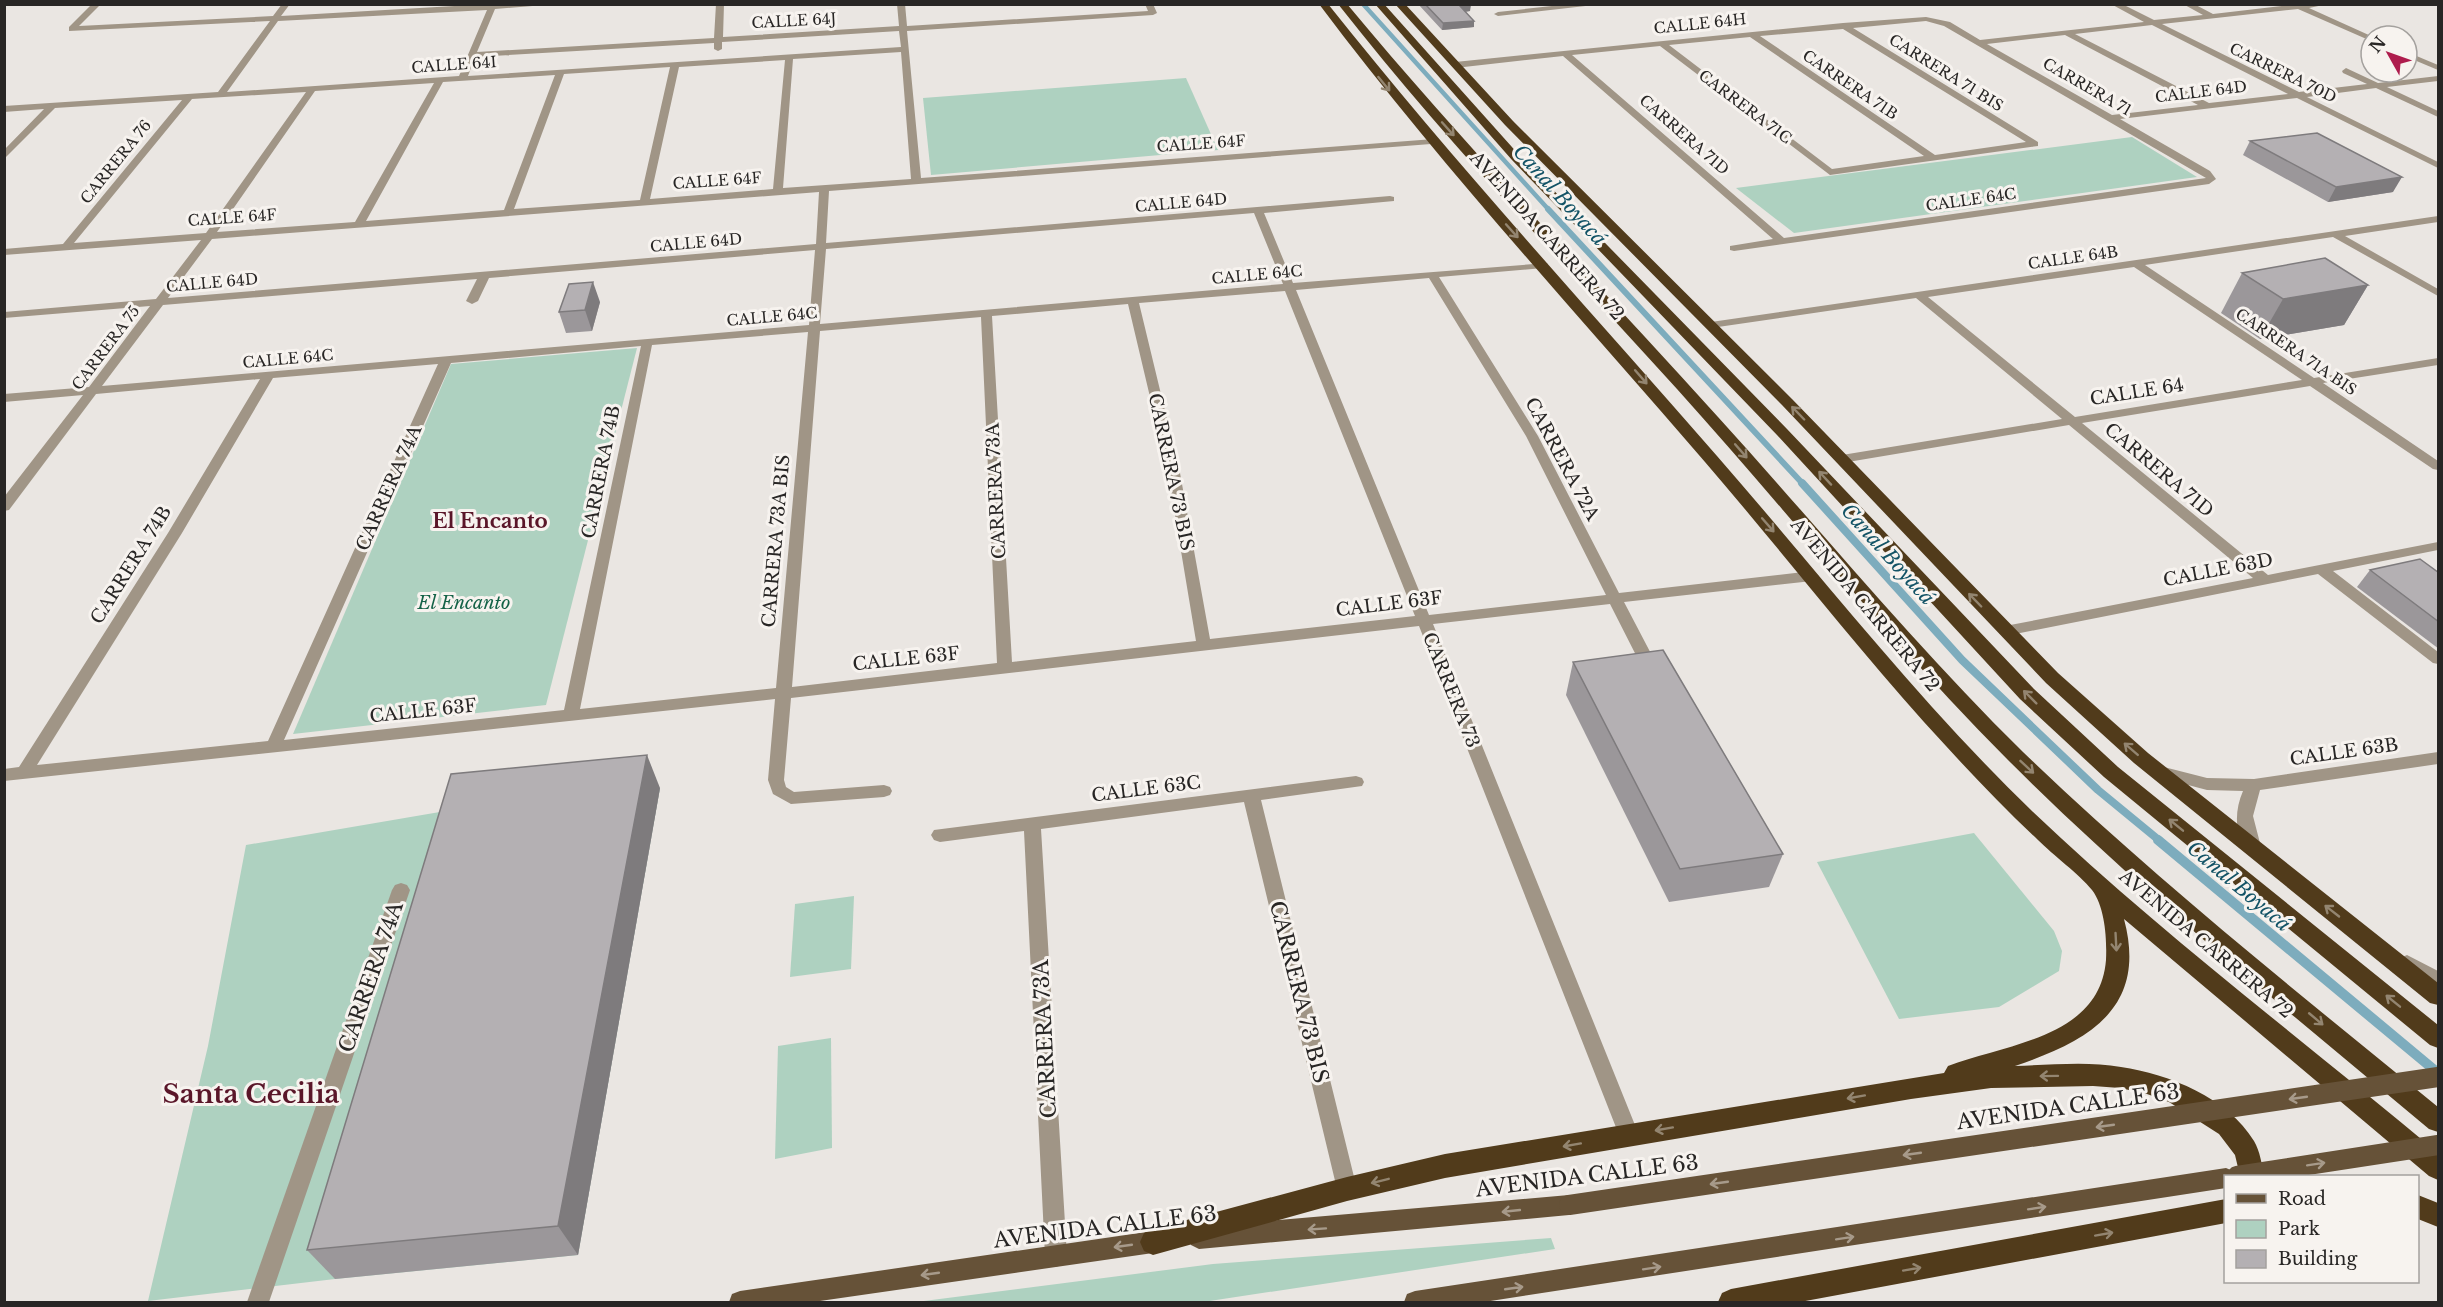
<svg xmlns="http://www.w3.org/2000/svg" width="2443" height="1307" font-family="'Libre Baskerville',serif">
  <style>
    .green { fill: #aed1c0 }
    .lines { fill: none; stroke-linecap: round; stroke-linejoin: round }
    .stream-far3 { stroke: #7dacbd; stroke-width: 4.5 }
    .stream-far2 { stroke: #7dacbd; stroke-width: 6 }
    .stream-far1 { stroke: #7dacbd; stroke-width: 8 }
    .stream { stroke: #7dacbd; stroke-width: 10 }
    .minor { fill: #a09586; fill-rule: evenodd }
    .major { fill: #665238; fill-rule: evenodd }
    .highway { fill: #513b1b; fill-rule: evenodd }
    .major-bridge { stroke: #665238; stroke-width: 20 }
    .wall { fill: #9b979a }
    .shaded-wall { fill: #7e7b7d }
    .building { fill: #b4b0b3; stroke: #7e7b7d; stroke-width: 1.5 }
    .oneway { stroke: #938570 }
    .oneway2 { stroke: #a79a8a }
    .labels { text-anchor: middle; stroke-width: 6; stroke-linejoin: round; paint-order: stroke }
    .far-street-label { font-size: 15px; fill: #282625; stroke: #f7f3ef }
    .street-label { font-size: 18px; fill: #282625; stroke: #f7f3ef }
    .park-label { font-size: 18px; font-style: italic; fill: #146247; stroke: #f7f3ef }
    .water-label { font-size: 20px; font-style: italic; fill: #135366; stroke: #f7f3ef }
    .neighbourhood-label { font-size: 20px; font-weight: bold; fill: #5a1629; stroke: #f7f3ef }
    .near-street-label { font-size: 21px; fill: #282625; stroke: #f7f3ef }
    .near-quarter-label { font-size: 26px; font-weight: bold; fill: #5a1629; stroke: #f7f3ef }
  </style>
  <rect width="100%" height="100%" fill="#eae6e2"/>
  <!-- green -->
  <g class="green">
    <path d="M1186,78L1218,150L931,175L923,98Z"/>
    <path d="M2132,137L2197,177L1794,233L1736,188Z"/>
    <path d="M637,348L546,705L293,734L451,364Z"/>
    <path d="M660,788L578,1255L335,1279L148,1301L208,1046L246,845L469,807Z"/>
    <path d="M1974,833L2054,931L2062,951L2059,971L1999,1007L1899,1019L1817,862Z"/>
    <path d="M854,896L851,969L790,977L795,904Z"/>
    <path d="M831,1038L832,1148L775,1159L778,1046Z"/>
    <path d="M1551,1238L1555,1249L1203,1302H916L1213,1264Z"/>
  </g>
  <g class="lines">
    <!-- stream-far3 -->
    <path class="stream-far3" d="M1363,4L1549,210"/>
    <!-- stream-far2 -->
    <path class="stream-far2" d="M1548,209L1803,484"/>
    <!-- stream-far1 -->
    <path class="stream-far1" d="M1802,483L1962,660L2098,790L2160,841"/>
    <!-- stream -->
    <path class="stream" d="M2158,840L2438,1073"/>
    <!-- minor -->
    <g class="minor">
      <path d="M92,4H101L79,26L273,16L282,4H290L281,16L489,4H557L495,9L477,52L714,38L716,4H724L723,37L899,26L897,4H905L907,26L1148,11L1145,4H1153L1157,13L1153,15L907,31L921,178L1434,139L1436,141L1431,144L829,191L826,243L1390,196L1394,197V201L1264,213L1293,283L1547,263L1548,265L1543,268L1439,277L1538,436L1619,593L1812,571L1819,576L1812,581L1624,602L1658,667L1650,672L1642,667L1610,604L1433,624L1639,1135L1636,1142L1629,1144L1622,1142L1619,1135L1419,626L791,698L784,780L786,787L794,792L884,785L890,787L892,791L890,795L884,797L791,804L773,794L768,780L775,699L4,781V769L19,767L168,533L260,379L96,394L9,510L4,511V497L83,395L4,402V394L89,387L150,306L4,318V312L156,299L201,240L4,255V249L63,244L182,100L55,108L4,159V150L44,109L4,112V106L218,92L270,21L69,31V27ZM487,10L459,76L227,92L278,21ZM899,31L901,47L468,76L475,57L714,43V49L718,51L722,49V42ZM901,52L911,179L783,188L793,59ZM785,60L773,189L650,199L679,67ZM670,67L640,200L514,209L564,74ZM555,75L504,210L366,221L443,82ZM434,83L355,222L217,232L315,91ZM306,92L206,233L74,243L192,99ZM819,192L816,244L168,298L212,239ZM1254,213L1283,284L820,324L826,249ZM815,250L809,325L102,386L163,305L477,279L466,301L472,304L478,301L489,278ZM1429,278L1526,436L1606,595L1429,615L1296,290ZM1285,291L1415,616L1210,639L1180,473L1139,303ZM1128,304L1168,473L1196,641L1012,662L992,316ZM981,317L997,663L792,687L820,331ZM808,332L776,688L580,709L652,345ZM641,346L564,710L284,740L451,363ZM438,364L268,741L37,765L182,533L273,378Z"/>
      <path d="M1570,4H1603L1498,16L1494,14L1498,12Z"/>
      <path d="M2111,4H2122L2154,20L2203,15L2183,4H2194L2213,14L2298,4H2328L2309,8L2371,36V41L2298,9L2162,24L2299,92L2367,84L2343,73L2342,71L2346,68L2378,83L2438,76V81L2387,87L2438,111V117L2376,88L2307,97L2438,162V168L2297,98L2120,119L2210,171L2216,179L2209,184L1734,251L1730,250V246L1773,239L1563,56L1455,68L1451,65L1455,62L1843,23L1926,17L1950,22L1980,40L2144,22ZM1926,21L1944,26L2206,178L1784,238L1572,55L1660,46L1830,175L2038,146V142L1853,28ZM2152,25L2288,94L2209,103L2075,34ZM1843,29L2026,142L1935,155L1760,36ZM2065,35L2198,105L2112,115L1987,44ZM1750,37L1924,156L1832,169L1669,45Z"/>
      <path d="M2407,52L2438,65V70L2407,57Z"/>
      <path d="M2438,216V222L2345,236L2438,289V296L2333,237L2145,265L2314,378L2438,358V365L2323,383L2438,461V470L2433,469L2310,386L2082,423L2268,575L2438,542V550L2333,571L2438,652V664L2433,663L2318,574L2005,636L2000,634L1998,631L2005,626L2253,578L2069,425L1842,463L1837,462L1836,459L1837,456L1842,455L2062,419L1916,298L1711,328L1705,325L1711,322ZM2134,267L2302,380L2075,417L1928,297Z"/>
      <path d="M2438,752V764L2260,790L2253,816L2261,847L2258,852L2252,854L2246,852C2235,832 2234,812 2243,791L2207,790L2154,776L2152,772L2154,768L2160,766L2207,778L2254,779Z"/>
      <path d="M1356,776L1362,778L1364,782L1362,786L1261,800L1357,1189L1354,1196L1347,1199L1340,1196L1337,1189L1244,802L1041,829L1067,1256L1064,1264L1056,1267L1048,1264L1045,1256L1024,831L940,842L934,840L931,835L934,830Z"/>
      <path d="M401,883L407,885L410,890L269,1302H247L392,890L395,885Z"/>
      <path d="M2407,955L2438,971V988L2400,968L2398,963L2400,958Z"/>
    </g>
    <!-- major -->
    <g class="major">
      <path d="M2226,1168L2233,1171L2236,1176H2226V1188L1484,1302H1404L1407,1294L1415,1291Z"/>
      <path d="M1569,1195L1576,1198L1580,1205L1576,1212L1569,1215L1199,1249L1191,1245L1188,1238L1191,1231L1199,1227Z"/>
      <path d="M1160,1230L1168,1234L1171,1241L1168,1248L1160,1252L813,1302H729L732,1294L740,1291Z"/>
    </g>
    <!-- highway -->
    <g class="highway">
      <path d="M1319,4H1328C1452,160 1586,306 1717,456C1821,575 1918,701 2032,811C2160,933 2303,1040 2438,1153V1180L2429,1176L2124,919C2148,1009 2088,1041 2015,1066C2050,1065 2087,1061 2121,1067C2169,1074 2228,1098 2254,1141C2260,1151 2262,1165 2264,1176H2240L2235,1155L2219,1134L2169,1102L2147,1094L2120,1088L2093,1086L1991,1088L1911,1099L1445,1178L1347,1201L1153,1255L1144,1251L1140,1242L1144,1233L1153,1229L1347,1177L1445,1154L1944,1073L1948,1066C2006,1044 2100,1038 2106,960C2107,939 2105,907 2092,890C2079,874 2053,855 2038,840C2006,810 1976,779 1946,746C1862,655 1786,556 1705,462C1575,311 1439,164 1319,4Z"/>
      <path d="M1338,4H1347C1466,147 1594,280 1718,417C1819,528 1915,646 2023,752C2154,878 2297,992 2438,1107V1132L2429,1129C2286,1009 2140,892 2008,760C1891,643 1788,512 1677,389C1562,262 1444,139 1338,4Z"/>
      <path d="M1375,4H1384L1520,156L1787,429L2034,689L2118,767L2438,1025V1048L2430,1045L2104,777L2020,699L1777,435L1512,160Z"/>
      <path d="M1395,4H1405L1513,121L1792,399L2058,673L2148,753L2438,983V1005L2430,1003L2134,763L2046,683L1782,405L1505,125Z"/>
      <path d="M2418,1195L2438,1203V1227L2418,1219Z"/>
      <path d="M2226,1199V1223L1800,1302H1718L1722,1293L1731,1289Z"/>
    </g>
    <!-- major-bridge -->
    <g class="major-bridge">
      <path d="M2237,1176L2438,1145"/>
      <path d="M1569,1205L2438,1077"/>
    </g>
  </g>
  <!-- wall -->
  <g class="wall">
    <path d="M1418,4H1470V11L1466,12L1474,27L1442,30Z"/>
    <path d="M2250,141L2393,192L2328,202L2243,155Z"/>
    <path d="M2242,273L2368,285L2344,325L2260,339L2221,313Z"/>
    <path d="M600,302L592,331L566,333L559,312Z"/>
    <path d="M2370,570L2439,573V649L2357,587Z"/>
    <path d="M1573,662L1783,854L1769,887L1669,902L1566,695Z"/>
    <path d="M660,788L578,1255L335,1279L307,1250Z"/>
  </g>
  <!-- shaded-wall -->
  <g class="shaded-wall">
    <path d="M1471,5L1470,11L1459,12L1460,6Z"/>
    <path d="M1474,21V27L1442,30L1443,23Z"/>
    <path d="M2402,177L2393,192L2328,202L2336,187Z"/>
    <path d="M593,282L600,302L592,331L585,310Z"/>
    <path d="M2368,285L2344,325L2260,339L2283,299Z"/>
    <path d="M647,755L660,788L578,1255L558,1226Z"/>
  </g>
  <!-- building -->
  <g class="building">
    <path d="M1425,4H1470L1460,6L1474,21L1443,23Z"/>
    <path d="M2317,133L2402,177L2336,187L2250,141Z"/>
    <path d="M2325,258L2368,285L2283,299L2242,273Z"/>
    <path d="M593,282L585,310L559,312L569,284Z"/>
    <path d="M2420,559L2439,573V622L2370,570Z"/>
    <path d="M1663,650L1783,854L1680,869L1573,662Z"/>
    <path d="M647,755L558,1226L307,1250L451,774Z"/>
  </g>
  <!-- one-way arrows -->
  <defs><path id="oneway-shaft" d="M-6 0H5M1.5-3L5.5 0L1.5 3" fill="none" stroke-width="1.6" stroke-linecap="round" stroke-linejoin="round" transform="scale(1.5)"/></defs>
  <g class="oneway">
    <use href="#oneway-shaft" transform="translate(1384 84) rotate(51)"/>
    <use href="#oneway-shaft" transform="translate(1448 129) rotate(48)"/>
    <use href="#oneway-shaft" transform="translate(1512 231) rotate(48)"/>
    <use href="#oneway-shaft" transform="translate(1641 377) rotate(49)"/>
    <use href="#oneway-shaft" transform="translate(1798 413) rotate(-134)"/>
    <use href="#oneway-shaft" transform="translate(1741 451) rotate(49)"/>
    <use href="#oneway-shaft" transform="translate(1825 478) rotate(-133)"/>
    <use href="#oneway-shaft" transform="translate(1768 525) rotate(49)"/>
    <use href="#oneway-shaft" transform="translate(1975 600) rotate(-134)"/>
    <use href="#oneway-shaft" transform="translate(2030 697) rotate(-135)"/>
    <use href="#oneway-shaft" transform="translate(2131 749) rotate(-139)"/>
    <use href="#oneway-shaft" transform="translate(2027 767) rotate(43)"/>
    <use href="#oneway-shaft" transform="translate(2176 825) rotate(-141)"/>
    <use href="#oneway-shaft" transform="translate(2332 911) rotate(-142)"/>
    <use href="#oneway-shaft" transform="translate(2116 942) rotate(87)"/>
    <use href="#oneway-shaft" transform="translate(2393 1001) rotate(-141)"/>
    <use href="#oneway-shaft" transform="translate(2316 1019) rotate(40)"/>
    <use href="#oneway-shaft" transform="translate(2049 1076) rotate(179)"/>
    <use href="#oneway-shaft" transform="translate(1856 1097) rotate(170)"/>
    <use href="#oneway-shaft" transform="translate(1664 1129) rotate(170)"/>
    <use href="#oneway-shaft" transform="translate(1572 1145) rotate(170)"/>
    <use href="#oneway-shaft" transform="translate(1380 1181) rotate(166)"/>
    <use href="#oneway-shaft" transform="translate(2104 1234) rotate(-10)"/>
    <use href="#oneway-shaft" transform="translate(1912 1269) rotate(-10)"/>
  </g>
  <g class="oneway2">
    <use href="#oneway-shaft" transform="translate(2298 1098) rotate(172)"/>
    <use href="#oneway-shaft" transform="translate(2105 1126) rotate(172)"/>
    <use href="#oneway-shaft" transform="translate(1912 1154) rotate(172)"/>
    <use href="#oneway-shaft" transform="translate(2316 1164) rotate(-9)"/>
    <use href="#oneway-shaft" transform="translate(1719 1183) rotate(172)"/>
    <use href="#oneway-shaft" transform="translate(2037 1208) rotate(-9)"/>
    <use href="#oneway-shaft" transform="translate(1511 1211) rotate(174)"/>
    <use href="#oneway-shaft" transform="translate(1317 1229) rotate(176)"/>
    <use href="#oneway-shaft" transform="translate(1845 1238) rotate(-9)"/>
    <use href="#oneway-shaft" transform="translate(1123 1246) rotate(172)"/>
    <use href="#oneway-shaft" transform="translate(1652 1268) rotate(-9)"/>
    <use href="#oneway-shaft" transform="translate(930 1274) rotate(172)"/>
    <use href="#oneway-shaft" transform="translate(1514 1288) rotate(-8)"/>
  </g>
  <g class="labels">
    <!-- far-street labels -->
    <g class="far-street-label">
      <text transform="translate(794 21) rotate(-3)" y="5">CALLE 64J</text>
      <text transform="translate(1700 24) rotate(-6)" y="5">CALLE 64H</text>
      <text transform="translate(454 65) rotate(-4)" y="5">CALLE 64I</text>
      <text transform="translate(1946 73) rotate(32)" y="5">CARRERA 71 BIS</text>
      <text transform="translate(2283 73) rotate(26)" y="5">CARRERA 70D</text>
      <text transform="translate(1850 85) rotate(34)" y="5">CARRERA 71B</text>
      <text transform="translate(2087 87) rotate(30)" y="5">CARRERA 71</text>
      <text transform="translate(2201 92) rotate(-7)" y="5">CALLE 64D</text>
      <text transform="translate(1745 107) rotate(37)" y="5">CARRERA 71C</text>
      <text transform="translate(1684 135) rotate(41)" y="5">CARRERA 71D</text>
      <text transform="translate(1201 144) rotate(-4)" y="5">CALLE 64F</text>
      <text transform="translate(116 162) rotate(-51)" y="5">CARRERA 76</text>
      <text transform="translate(717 181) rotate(-4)" y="5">CALLE 64F</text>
      <text transform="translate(1971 200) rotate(-8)" y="5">CALLE 64C</text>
      <text transform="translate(1181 203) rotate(-5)" y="5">CALLE 64D</text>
      <text transform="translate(232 218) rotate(-4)" y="5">CALLE 64F</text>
      <text transform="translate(696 243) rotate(-5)" y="5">CALLE 64D</text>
      <text transform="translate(2073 258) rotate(-8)" y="5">CALLE 64B</text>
      <text transform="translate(1257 275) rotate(-5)" y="5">CALLE 64C</text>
      <text transform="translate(212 283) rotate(-5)" y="5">CALLE 64D</text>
      <text transform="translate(772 317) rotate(-5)" y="5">CALLE 64C</text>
      <text transform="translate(106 348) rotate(-53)" y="5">CARRERA 75</text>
      <text transform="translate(2296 352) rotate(34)" y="5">CARRERA 71A BIS</text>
      <text transform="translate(288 359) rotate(-5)" y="5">CALLE 64C</text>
    </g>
    <!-- street labels -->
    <g class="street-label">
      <text transform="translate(1547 236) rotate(48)" y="6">AVENIDA CARRERA 72</text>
      <text transform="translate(2137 392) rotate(-9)" y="6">CALLE 64</text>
      <text transform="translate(1562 459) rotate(62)" y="6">CARRERA 72A</text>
      <text transform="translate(2159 470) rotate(40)" y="6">CARRERA 71D</text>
      <text transform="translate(601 472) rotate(-79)" y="6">CARRERA 74B</text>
      <text transform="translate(1171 472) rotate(78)" y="6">CARRERA 73 BIS</text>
      <text transform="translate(389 488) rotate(-66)" y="6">CARRERA 74A</text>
      <text transform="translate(996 491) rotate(-93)" y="6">CARRERA 73A</text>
      <text transform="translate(776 541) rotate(-85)" y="6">CARRERA 73A BIS</text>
      <text transform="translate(131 565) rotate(-58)" y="6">CARRERA 74B</text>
      <text transform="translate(2218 570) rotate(-11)" y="6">CALLE 63D</text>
      <text transform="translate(1389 604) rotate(-7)" y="6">CALLE 63F</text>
      <text transform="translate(1865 605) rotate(50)" y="6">AVENIDA CARRERA 72</text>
      <text transform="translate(906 659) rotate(-6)" y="6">CALLE 63F</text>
      <text transform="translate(1451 690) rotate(68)" y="6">CARRERA 73</text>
      <text transform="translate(423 711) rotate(-6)" y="6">CALLE 63F</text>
      <text transform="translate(2344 752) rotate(-8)" y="6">CALLE 63B</text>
      <text transform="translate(1146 789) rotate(-7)" y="6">CALLE 63C</text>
      <text transform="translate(2206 944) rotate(40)" y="6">AVENIDA CARRERA 72</text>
    </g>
    <!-- park labels -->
    <g class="park-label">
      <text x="464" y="609">El Encanto</text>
    </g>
    <!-- water labels -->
    <g class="water-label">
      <text transform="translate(1560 195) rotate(48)" y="7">Canal Boyacá</text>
      <text transform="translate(1888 554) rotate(48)" y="7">Canal Boyacá</text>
      <text transform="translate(2239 886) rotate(40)" y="7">Canal Boyacá</text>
    </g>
    <!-- neighbourhood labels -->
    <g class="neighbourhood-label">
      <text x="490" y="528">El Encanto</text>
    </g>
    <!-- near-street labels -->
    <g class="near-street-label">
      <text transform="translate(371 977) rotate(-71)" y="7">CARRERA 74A</text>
      <text transform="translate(1299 992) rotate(76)" y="7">CARRERA 73 BIS</text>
      <text transform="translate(1045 1039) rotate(-93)" y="7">CARRERA 73A</text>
      <text transform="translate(2068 1107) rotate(-8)" y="7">AVENIDA CALLE 63</text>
      <text transform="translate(1587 1176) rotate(-7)" y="7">AVENIDA CALLE 63</text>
      <text transform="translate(1105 1227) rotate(-7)" y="7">AVENIDA CALLE 63</text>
    </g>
    <!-- near-quarter labels -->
    <g class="near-quarter-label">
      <text x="251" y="1103">Santa Cecilia</text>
    </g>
  </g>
  <!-- border -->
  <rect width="2443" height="1307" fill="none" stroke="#282625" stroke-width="12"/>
  <!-- legend -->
  <rect x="2224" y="1175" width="195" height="108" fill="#f7f3ef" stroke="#a4a19e" stroke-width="1.5"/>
  <rect x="2236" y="1194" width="30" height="9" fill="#665238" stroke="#a4a19e" stroke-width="1.5"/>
  <text x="2278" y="1205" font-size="18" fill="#282625">Road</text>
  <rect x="2236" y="1220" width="30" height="18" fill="#aed1c0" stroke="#a4a19e" stroke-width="1.5"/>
  <text x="2278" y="1235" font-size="18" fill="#282625">Park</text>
  <rect x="2236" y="1250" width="30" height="18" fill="#b4b0b3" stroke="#a4a19e" stroke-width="1.5"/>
  <text x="2278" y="1265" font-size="18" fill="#282625">Building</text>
  <!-- north arrow -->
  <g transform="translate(2389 54) rotate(310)"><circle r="28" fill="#f7f3ef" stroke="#a4a19e" stroke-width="1.5"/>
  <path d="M0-4.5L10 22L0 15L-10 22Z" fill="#ae1c4d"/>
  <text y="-9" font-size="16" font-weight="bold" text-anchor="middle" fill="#282625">N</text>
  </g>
</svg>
